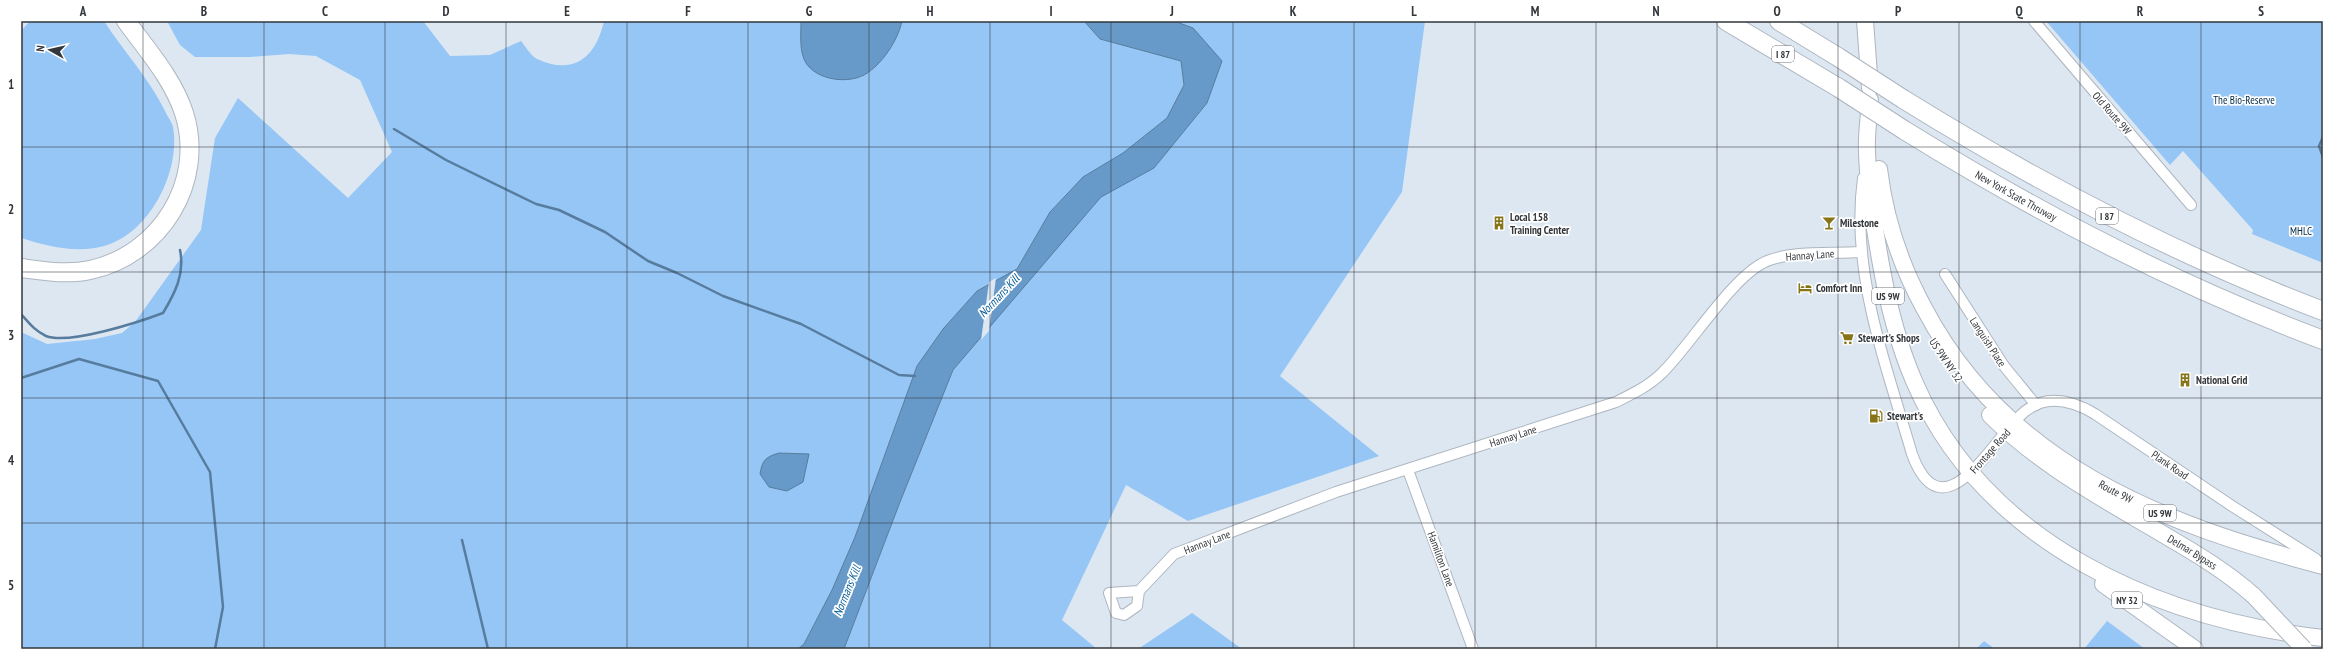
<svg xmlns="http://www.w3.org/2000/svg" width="2344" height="670" font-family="'PT Sans Narrow',sans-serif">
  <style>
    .green { fill: #95c6f5 }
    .water { fill: #679ac9; stroke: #577c9e }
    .pier { fill: #dde7f1 }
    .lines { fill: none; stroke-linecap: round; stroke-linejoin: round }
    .stream { stroke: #577c9e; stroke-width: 2.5 }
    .street-casing { stroke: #adb6c0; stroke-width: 12 }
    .primary-casing { stroke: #adb6c0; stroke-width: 18 }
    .highway-casing { stroke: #adb6c0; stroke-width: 20 }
    .street { stroke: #fff; stroke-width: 10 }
    .primary { stroke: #fff; stroke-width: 16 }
    .highway { stroke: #fff; stroke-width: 18 }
    .primary-bridge-casing { stroke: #adb6c0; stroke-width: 18; stroke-linecap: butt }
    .highway-bridge-casing { stroke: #adb6c0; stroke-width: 20; stroke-linecap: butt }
    .primary-bridge { stroke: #fff; stroke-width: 16 }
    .highway-bridge { stroke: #fff; stroke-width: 18 }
    .grid { fill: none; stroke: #33373b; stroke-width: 1; stroke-opacity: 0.55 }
    .labels { text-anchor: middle; stroke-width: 3.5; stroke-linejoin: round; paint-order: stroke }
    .shield { fill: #fff; stroke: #707376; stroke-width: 1 }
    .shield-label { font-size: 10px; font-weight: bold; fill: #33373b }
    .park-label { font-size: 11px; fill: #032b4a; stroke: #fff }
    .street-label { font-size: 11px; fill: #33373b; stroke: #fff }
    .poi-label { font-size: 11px; font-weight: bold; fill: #33373b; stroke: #fff; text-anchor: start }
    .water-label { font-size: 12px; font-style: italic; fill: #065b96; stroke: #fff }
    .neatline { fill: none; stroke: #33373b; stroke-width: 1.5 }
    .grid-label { font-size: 13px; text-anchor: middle; font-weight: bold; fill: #33373b }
  </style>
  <rect width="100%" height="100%" fill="#dde7f1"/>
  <!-- green -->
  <g class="green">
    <path d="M30,21H104C124,52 149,78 165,111C167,116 172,122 173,127C181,172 149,234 104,246C76,254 47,246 21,238V31Z"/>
    <path d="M167,21H423L450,56L490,55L521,41C525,46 531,56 537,59C574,76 596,57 604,21H1084L1100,39L1182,61L1184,85L1167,118L1123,153L1083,177L1050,212L1017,269L977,291L943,329L917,366L855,537L832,590L804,644L798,649H21V332L47,344L95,339L122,333L135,322L201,230L215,138L238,98L348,198L392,152L360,80L316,56L289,54L250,57H195L180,45Z"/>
    <path d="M1174,21H1425L1402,192L1280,376L1379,456L1188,521L1126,485L1062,620L1097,649H844L900,502L953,370L1101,196L1154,168L1207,103L1193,28Z"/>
    <path d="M2046,21H2323V263L2252,234L2253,230L2183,151L2170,165Z"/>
    <path d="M1192,613L1242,649H1138Z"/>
    <path d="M2107,621L2145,649H2084Z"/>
    <path d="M1984,641L1995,649H1976Z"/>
  </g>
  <!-- water -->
  <g class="water">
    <path d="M801,21H902C898,40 882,65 864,75C847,84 817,80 806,63C799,52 801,34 801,21Z"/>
    <path d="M1084,21H1174L1193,28L1222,61L1207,103L1154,168L1101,197L953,370L900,502L844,649H798L804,644L832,590L855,537L917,366L943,329L977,291L1017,269L1050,212L1083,177L1123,153L1167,118L1184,85L1181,61L1100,39Z"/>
    <path d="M779,453L809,454L803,482L787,491L769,487L760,474C762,461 765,457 779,453Z"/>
  </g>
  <!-- pier -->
  <path class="pier" d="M996,278L989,331L981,340L989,282Z"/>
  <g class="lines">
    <!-- stream -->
    <g class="stream">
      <path d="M394,129L446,160L536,204L559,210L605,232L648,261L677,273L723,296L801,324L899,375L915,376"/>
      <path d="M2323,137L2319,146L2323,157"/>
      <path d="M2323,243V245"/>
      <path d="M21,314C29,323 35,331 46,336C69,345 139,322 163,313C175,293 185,274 180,250"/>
      <path d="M21,378L79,359L158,381L210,472L223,607L215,649"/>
      <path d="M462,540L488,649"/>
    </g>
    <!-- street casing -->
    <g class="street-casing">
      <g id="street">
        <path d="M2034,21L2191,205"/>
        <path d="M1863,178C1850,272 1886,364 1912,454C1943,538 1992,440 2022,414C2027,409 2033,406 2040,403C2059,397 2078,404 2095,414L2232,506L2316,559"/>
        <path d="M1945,274L2004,366L2036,405"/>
        <path d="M1408,470L1473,649"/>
        <path d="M1139,591L1109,593L1116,613L1124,615L1137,606L1139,591L1174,554L1336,492L1616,402C1632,394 1649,386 1662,373C1690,346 1733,275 1767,261C1795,250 1831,254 1860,252"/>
      </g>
    </g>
    <!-- primary casing -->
    <g class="primary-casing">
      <g id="primary">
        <path d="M1865,21L1870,88"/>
        <path d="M1870,100C1869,117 1866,135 1867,152C1868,191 1875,232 1882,270C1889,308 1899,346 1914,381C1984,544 2158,619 2323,638"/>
        <path id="s1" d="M1879,169C1885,219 1900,264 1924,308C2006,464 2162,524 2323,566"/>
        <path id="s2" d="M1990,415C2041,466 2105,500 2166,536C2197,554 2227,572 2254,596"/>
        <path d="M2103,584L2195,649"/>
      </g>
    </g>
    <!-- highway casing -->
    <g class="highway-casing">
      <g id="highway">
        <path d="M1726,21L1839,88"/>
        <path d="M1779,21L1838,57"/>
        <path d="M1903,99C2037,182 2175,255 2323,311"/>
        <path id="s3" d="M1904,130C2038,213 2176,285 2323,340"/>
        <path d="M21,268C44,271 68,275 90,270C160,255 206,182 184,113C173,79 147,50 126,21"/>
      </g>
    </g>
    <!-- street -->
    <use href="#street" class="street"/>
    <!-- primary -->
    <use href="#primary" class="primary"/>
    <!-- highway -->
    <use href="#highway" class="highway"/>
    <!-- primary-bridge casing -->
    <g class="primary-bridge-casing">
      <path id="primary-bridge" d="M2254,596L2304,649"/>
    </g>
    <!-- highway-bridge casing -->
    <g class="highway-bridge-casing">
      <g id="highway-bridge">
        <path d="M1838,57L1903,99"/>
        <path d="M1839,88L1904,130"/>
      </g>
    </g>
    <!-- primary-bridge -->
    <use href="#primary-bridge" class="primary-bridge"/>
    <!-- highway-bridge -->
    <use href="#highway-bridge" class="highway-bridge"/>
  </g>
  <!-- grid -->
  <path class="grid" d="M143,21V649M264,21V649M385,21V649M506,21V649M627,21V649M748,21V649M869,21V649M990,21V649M1111,21V649M1233,21V649M1354,21V649M1475,21V649M1596,21V649M1717,21V649M1838,21V649M1959,21V649M2080,21V649M2201,21V649M21,147H2323M21,272H2323M21,398H2323M21,523H2323"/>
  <!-- icons -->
  <defs>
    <g id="building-bare" transform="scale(1.08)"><path d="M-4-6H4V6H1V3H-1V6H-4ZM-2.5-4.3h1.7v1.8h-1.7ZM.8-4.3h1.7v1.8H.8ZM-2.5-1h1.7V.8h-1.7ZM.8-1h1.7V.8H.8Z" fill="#867518" stroke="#fff" stroke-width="2.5" paint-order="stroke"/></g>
    <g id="bar-bare" transform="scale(1.08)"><path d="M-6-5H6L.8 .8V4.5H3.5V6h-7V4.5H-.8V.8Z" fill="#867518" stroke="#fff" stroke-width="2.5" paint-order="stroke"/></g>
    <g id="hotel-bare" transform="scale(1.08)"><path d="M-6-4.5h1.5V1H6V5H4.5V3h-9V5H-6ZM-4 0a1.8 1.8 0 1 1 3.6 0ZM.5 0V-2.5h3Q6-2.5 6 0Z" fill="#867518" stroke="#fff" stroke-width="2.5" paint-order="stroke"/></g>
    <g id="supermarket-bare" transform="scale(1.08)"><path d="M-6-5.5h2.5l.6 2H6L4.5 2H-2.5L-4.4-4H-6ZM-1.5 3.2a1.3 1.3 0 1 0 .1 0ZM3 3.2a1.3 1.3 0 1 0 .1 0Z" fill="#867518" stroke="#fff" stroke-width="2.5" paint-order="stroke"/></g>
    <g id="fuel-bare" transform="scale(1.08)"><path d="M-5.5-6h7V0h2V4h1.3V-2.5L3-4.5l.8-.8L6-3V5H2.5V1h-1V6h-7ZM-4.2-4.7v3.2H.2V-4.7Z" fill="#867518" stroke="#fff" stroke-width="2.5" paint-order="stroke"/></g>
  </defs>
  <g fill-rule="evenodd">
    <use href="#building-bare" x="1499" y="223"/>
    <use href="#bar-bare" x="1829" y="223"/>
    <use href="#hotel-bare" x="1805" y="288"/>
    <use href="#supermarket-bare" x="1847" y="338"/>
    <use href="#building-bare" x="2185" y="380"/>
    <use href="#fuel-bare" x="1876" y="416"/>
  </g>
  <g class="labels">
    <!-- shield labels -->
    <g class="shield">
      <rect x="1772" y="46" width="22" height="16" rx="3"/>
      <rect x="2096" y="208" width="22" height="16" rx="3"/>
      <rect x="1872" y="288" width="32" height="16" rx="3"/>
      <rect x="2144" y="505" width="32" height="16" rx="3"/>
      <rect x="2112" y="592" width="30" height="16" rx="3"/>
    </g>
    <g class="shield-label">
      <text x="1783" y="58">I 87</text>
      <text x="2107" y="220">I 87</text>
      <text x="1888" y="300">US 9W</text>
      <text x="2160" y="517">US 9W</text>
      <text x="2127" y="604">NY 32</text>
    </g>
    <!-- park labels -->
    <g class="park-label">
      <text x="2244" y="104">The Bio-Reserve</text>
      <text x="2301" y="235">MHLC</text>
    </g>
    <!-- street labels -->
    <g class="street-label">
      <text transform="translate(2112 113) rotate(49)" y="4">Old Route 9W</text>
      <text dy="4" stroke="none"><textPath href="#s3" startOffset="130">New York State Thruway</textPath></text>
      <text transform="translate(1810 255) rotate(-4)" y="4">Hannay Lane</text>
      <text transform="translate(1988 342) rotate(57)" y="4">Languish Place</text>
      <text transform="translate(1946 360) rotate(56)" y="4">US 9W NY 32</text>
      <text transform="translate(1513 436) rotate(-18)" y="4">Hannay Lane</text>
      <text transform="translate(1990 451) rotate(-49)" y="4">Frontage Road</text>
      <text transform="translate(2170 465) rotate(34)" y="4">Plank Road</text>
      <text dy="4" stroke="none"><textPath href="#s1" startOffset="417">Route 9W</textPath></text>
      <text transform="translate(1207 542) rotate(-21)" y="4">Hannay Lane</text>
      <text dy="4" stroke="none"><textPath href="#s2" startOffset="245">Delmar Bypass</textPath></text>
      <text transform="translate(1441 559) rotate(70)" y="4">Hamiliton Lane</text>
    </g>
    <!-- poi labels -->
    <g class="poi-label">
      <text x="1510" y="221">Local 158<tspan x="1510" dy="13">Training Center</tspan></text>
      <text x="1840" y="227">Milestone</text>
      <text x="1816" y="292">Comfort Inn</text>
      <text x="1858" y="342">Stewart's Shops</text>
      <text x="2196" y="384">National Grid</text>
      <text x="1887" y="420">Stewart's</text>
    </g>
    <!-- water labels -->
    <g class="water-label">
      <text transform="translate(999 296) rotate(-47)" y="4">Normans Kill</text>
      <text transform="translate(847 591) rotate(-68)" y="4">Normans Kill</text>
    </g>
  </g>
  <!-- border -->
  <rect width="2344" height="670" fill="none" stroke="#ffffff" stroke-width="44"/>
  <!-- north arrow -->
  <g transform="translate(50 50) rotate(278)" stroke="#ffffff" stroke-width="3" paint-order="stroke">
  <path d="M0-3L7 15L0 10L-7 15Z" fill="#33373b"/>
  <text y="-6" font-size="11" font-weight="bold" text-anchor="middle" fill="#33373b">N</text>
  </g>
  <rect x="22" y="22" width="2300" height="626" class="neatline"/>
  <g class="grid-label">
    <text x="83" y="16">A</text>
    <text x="204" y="16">B</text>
    <text x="325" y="16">C</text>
    <text x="446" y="16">D</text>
    <text x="567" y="16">E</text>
    <text x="688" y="16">F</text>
    <text x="809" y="16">G</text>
    <text x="930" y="16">H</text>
    <text x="1051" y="16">I</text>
    <text x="1172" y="16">J</text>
    <text x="1293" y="16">K</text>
    <text x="1414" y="16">L</text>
    <text x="1535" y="16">M</text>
    <text x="1656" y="16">N</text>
    <text x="1777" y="16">O</text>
    <text x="1898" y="16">P</text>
    <text x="2019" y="16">Q</text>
    <text x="2140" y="16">R</text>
    <text x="2261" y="16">S</text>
    <text x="11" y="89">1</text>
    <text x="11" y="214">2</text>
    <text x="11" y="340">3</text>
    <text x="11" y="465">4</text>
    <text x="11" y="590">5</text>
  </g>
</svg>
